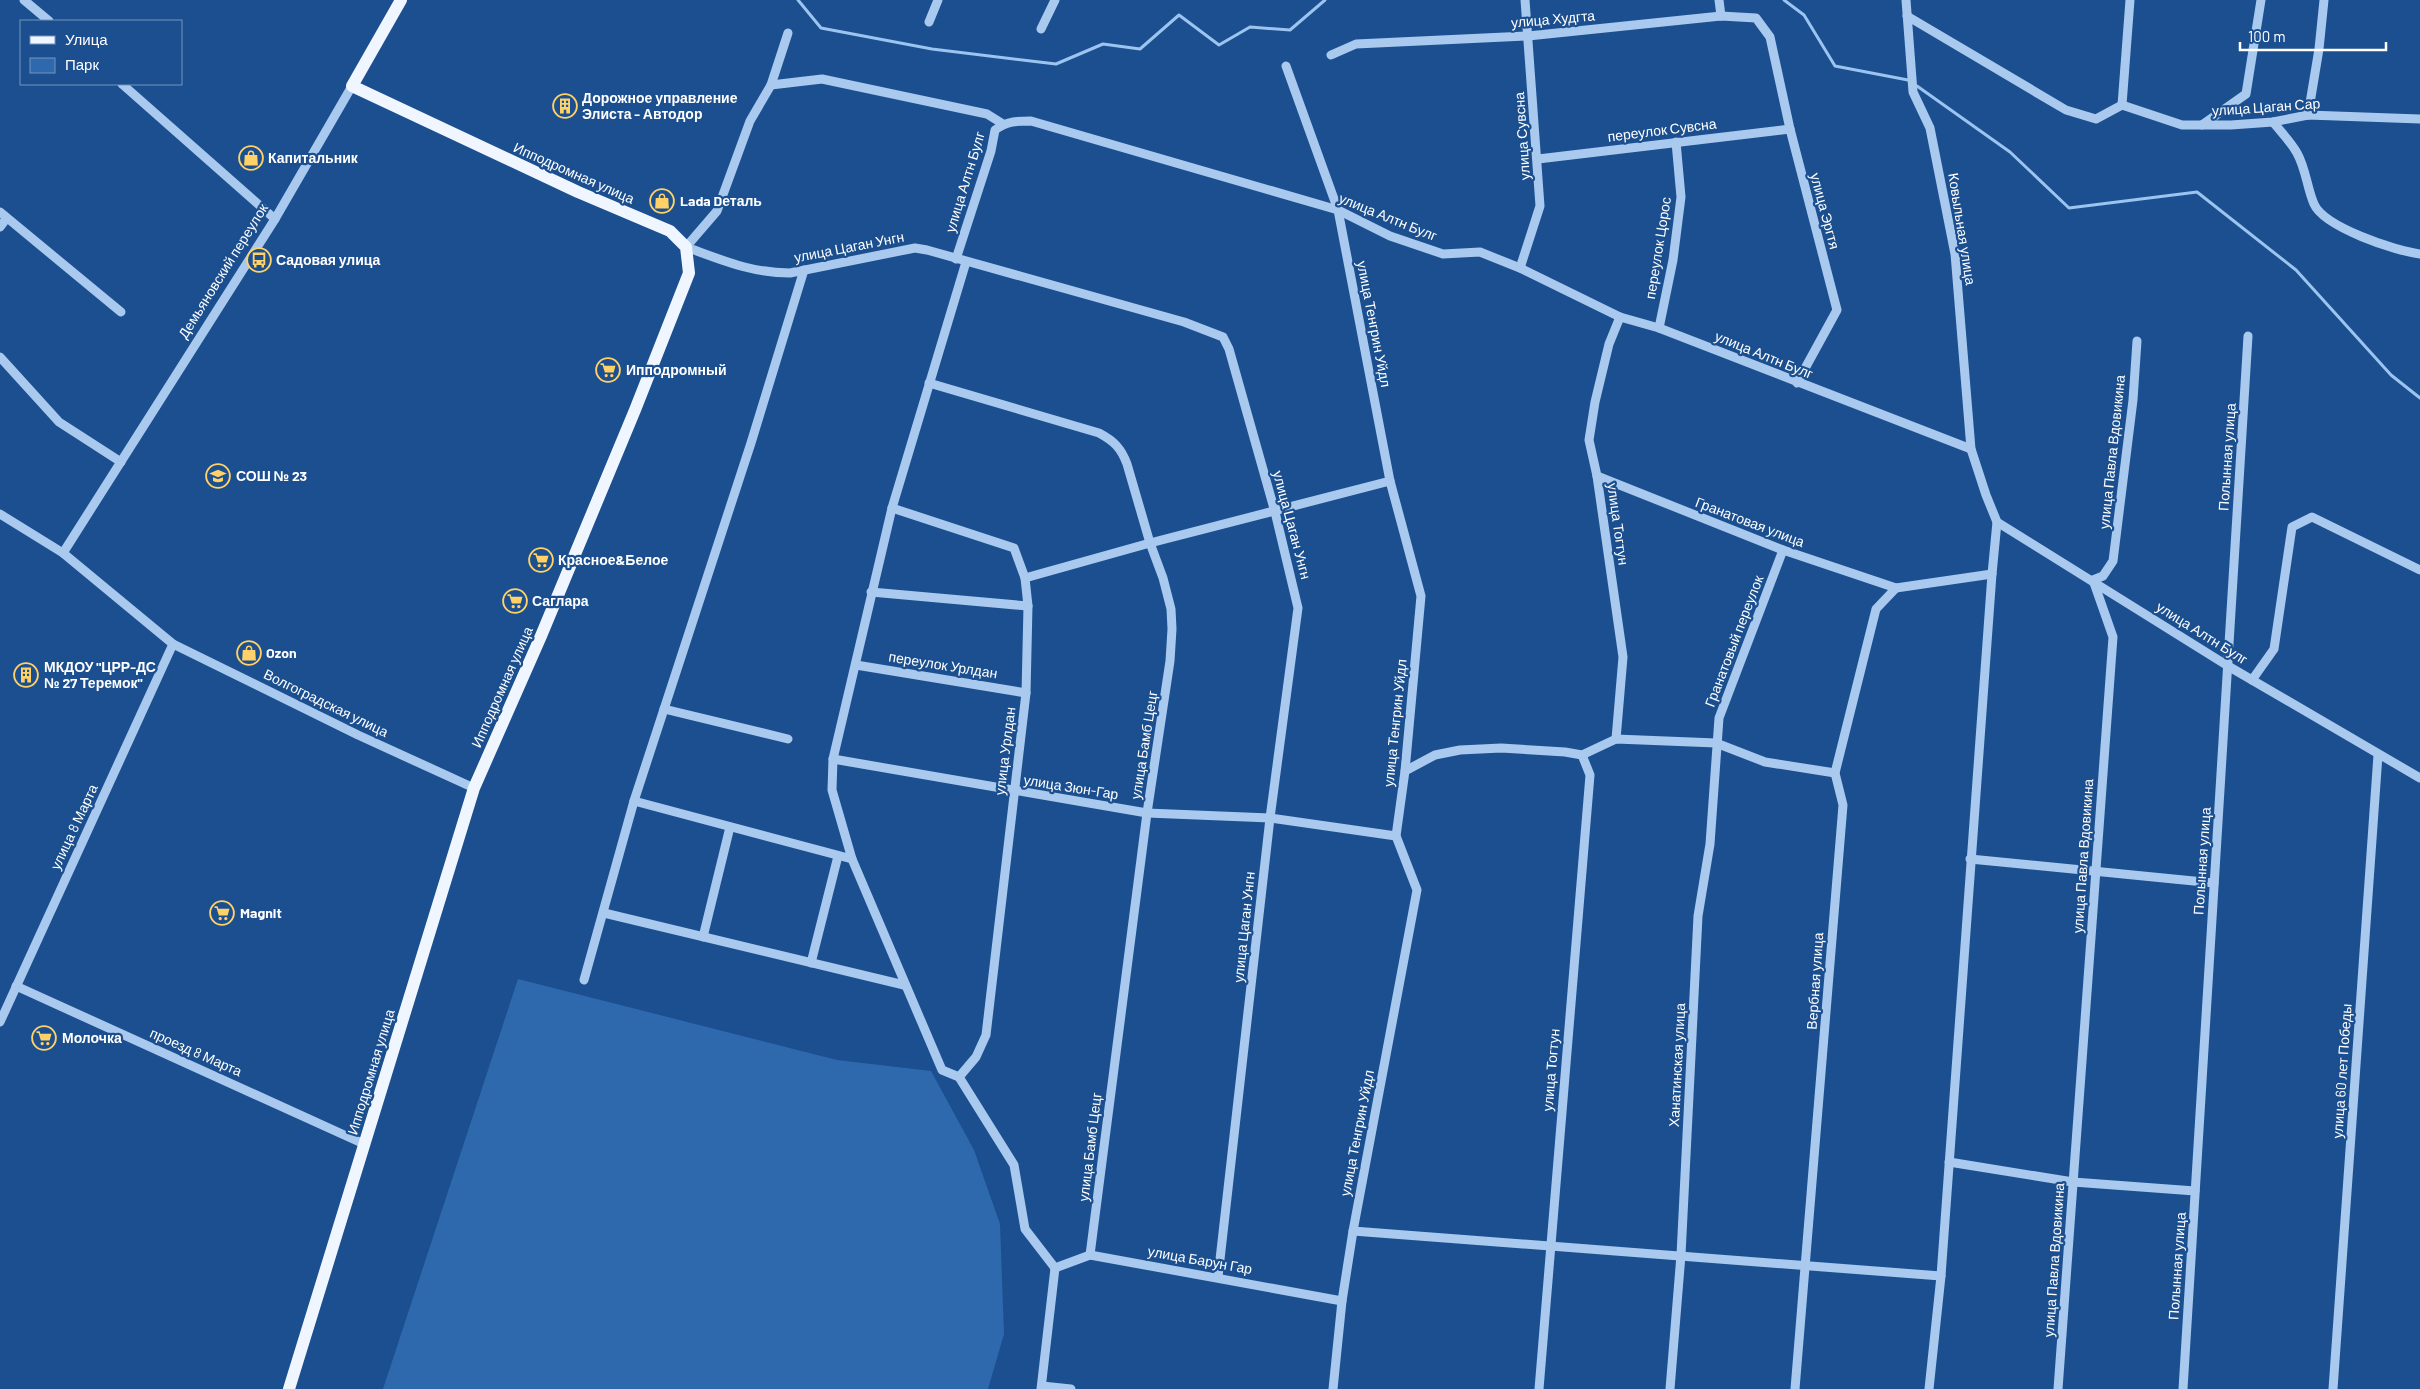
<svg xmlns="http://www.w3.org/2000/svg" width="2420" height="1389" font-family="Barlow,sans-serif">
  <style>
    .green { fill: #2e69ad }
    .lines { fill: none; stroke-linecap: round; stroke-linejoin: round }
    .stream { stroke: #9cc4f0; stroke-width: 3 }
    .minor { stroke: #a9c9ee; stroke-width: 9 }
    .major { stroke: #f0f6ff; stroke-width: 12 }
    .labels { text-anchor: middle; stroke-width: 4.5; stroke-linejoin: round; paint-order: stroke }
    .street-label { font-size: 14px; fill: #fff; stroke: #1b4f8f }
    .poi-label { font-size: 14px; font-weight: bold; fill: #fff; stroke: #1b4f8f; text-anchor: start }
  </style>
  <rect width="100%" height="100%" fill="#1b4f8f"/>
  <!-- green -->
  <path class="green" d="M518,979L837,1060L931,1071L974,1150L1000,1224L1004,1334L988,1389H383Z"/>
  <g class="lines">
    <!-- stream -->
    <g class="stream">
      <path d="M798,0L821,28L932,49L1056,64L1103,44L1140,49L1179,15L1219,45L1250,27L1290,30L1325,0"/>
      <path d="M1784,0L1804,15L1835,66L1908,80"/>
      <path d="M1917,86L2010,152L2069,208L2197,192L2296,270L2391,375L2420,398"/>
    </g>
    <!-- minor -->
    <g class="minor">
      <path d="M24,0L49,21"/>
      <path d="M1719,0L1721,16"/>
      <path d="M1906,0L1913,92L1930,128L1955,254L1971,449L1986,495L1997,522L2228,666L2420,778"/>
      <path d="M1907,16L2066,110L2096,119L2122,105L2182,125H2231L2273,122L2308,115L2420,119"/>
      <path d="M929,22L938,0"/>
      <path d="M1041,29L1055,0"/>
      <path d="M1331,55L1356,44L1528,36L1721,16L1756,18L1770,37L1790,129L1837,310L1797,383"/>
      <path d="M1286,66L1338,210L1390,481L1421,596L1405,771L1396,836L1417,890L1353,1231L1342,1301L1333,1389"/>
      <path d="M122,84L275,219"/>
      <path d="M771,85L788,33"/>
      <path d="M2122,105L2130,0"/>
      <path d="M2308,115L2319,49L2324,0"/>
      <path d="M2273,122C2281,132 2291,142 2297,153C2306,169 2307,188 2314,204C2324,227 2395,251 2420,254"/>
      <path d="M1003,124L987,114L822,79L771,85L750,121L717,211L686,247C722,260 751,273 790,273L915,248L927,250L1184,322L1223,337L1229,349L1275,512L1298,608L1270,818L1218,1277"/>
      <path d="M2202,125L2246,94L2261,0"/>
      <path d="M1538,159L1790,129"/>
      <path d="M0,212L121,312"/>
      <path d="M0,227L6,219"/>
      <path d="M956,259L991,151L995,130C1007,121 1017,121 1031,121L1338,210L1390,236L1443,254L1480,252L1520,268L1620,317L1659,328L1971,449"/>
      <path d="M966,262L892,508L833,759L832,790L852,859L942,1070L959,1077L1014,1165L1025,1229L1055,1268"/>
      <path d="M1520,268L1540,206L1525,0"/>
      <path d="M1659,328L1673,260L1681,197L1676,142"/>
      <path d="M0,357L59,422L121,462"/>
      <path d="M929,383L1099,433C1114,441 1121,448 1127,464L1150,543L1163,578L1171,609L1172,629L1170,661L1147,813L1090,1255"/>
      <path d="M1597,476L1783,550L1896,588L1992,574"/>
      <path d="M892,508L1014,548L1025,578L1028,606L1026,693L986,1035L976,1057L959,1077"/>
      <path d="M0,514L63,553L173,644L358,735L474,788"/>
      <path d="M63,553L275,219L352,86"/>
      <path d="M1025,578L1150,543L1390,481"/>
      <path d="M871,592L1028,606"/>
      <path d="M856,665L1026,693"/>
      <path d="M2252,680L2274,649L2292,527L2312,517L2420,570"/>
      <path d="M664,709L788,739"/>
      <path d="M1616,739L1623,657L1597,476L1589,440L1595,402L1609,344L1620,317"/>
      <path d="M833,759L1147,813L1270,818L1396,836"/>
      <path d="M1405,771L1435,755L1460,750L1501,748L1565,752L1582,755L1616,739L1716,743L1765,762L1835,773"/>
      <path d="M634,801L852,859"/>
      <path d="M1970,859L2214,883"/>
      <path d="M604,913L904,985"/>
      <path d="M703,937L730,827"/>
      <path d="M811,963L838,856"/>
      <path d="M584,980L634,801L751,443L804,270"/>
      <path d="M16,986L364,1144"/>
      <path d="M0,1022L173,644"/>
      <path d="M1949,1162L2073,1182L2195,1191"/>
      <path d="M1353,1231L1941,1276"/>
      <path d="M1055,1268L1090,1255L1342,1301"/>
      <path d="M1042,1386L1071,1389"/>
      <path d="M1041,1389L1055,1268"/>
      <path d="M1539,1389L1590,775L1582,755"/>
      <path d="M1670,1389L1681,1255L1698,916L1710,844L1719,718L1783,550"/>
      <path d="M1795,1389L1843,805L1835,773L1876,609L1896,588"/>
      <path d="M1929,1389L1941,1276L1992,574L1997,522"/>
      <path d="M2058,1389L2113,637L2093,580L2103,576L2113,561L2133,400L2137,341"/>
      <path d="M2183,1389L2248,336"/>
      <path d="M2333,1389L2378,755"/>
    </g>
    <!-- major -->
    <path class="major" d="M289,1389L474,788L541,636L635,410L689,273L686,247L670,231L578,192L352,86L401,0"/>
  </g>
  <!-- icons -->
  <defs>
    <g id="building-ring" transform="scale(1.25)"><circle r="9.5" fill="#1b4f8f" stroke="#ffd166" stroke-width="1.5"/><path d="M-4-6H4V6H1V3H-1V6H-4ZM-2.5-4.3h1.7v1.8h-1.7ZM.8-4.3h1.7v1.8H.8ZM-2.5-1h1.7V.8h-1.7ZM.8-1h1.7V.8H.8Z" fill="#ffd166"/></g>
    <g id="shop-ring" transform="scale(1.25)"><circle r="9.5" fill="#1b4f8f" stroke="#ffd166" stroke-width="1.5"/><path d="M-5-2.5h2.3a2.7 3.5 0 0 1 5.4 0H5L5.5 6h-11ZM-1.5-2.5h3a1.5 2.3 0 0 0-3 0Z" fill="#ffd166"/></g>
    <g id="bus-ring" transform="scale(1.25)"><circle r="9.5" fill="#1b4f8f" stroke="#ffd166" stroke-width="1.5"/><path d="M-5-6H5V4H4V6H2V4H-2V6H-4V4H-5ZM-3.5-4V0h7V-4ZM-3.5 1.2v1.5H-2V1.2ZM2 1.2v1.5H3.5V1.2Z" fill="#ffd166"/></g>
    <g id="supermarket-ring" transform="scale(1.25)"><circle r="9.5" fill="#1b4f8f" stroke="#ffd166" stroke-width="1.5"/><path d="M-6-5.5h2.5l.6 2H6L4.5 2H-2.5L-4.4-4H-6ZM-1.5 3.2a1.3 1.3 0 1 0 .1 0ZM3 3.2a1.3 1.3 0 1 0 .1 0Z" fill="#ffd166"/></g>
    <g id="school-ring" transform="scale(1.25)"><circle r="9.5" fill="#1b4f8f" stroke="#ffd166" stroke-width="1.5"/><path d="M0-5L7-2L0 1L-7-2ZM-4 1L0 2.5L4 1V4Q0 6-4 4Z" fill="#ffd166"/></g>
  </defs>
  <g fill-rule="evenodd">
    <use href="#building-ring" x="565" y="106"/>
    <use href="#shop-ring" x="251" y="158"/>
    <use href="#shop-ring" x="662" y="201"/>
    <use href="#bus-ring" x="259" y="260"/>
    <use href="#supermarket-ring" x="608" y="370"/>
    <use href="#school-ring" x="218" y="476"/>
    <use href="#supermarket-ring" x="541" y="560"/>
    <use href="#supermarket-ring" x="515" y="601"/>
    <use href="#shop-ring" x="249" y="653"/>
    <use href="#building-ring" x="26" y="675"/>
    <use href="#supermarket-ring" x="222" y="913"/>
    <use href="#supermarket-ring" x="44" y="1038"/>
  </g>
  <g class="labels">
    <!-- street labels -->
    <g class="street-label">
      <text transform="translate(1553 19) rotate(-5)" y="5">улица Худгта</text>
      <text transform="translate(2266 107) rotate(-4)" y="5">улица Цаган Сар</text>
      <text transform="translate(1662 130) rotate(-7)" y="5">переулок Сувсна</text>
      <text transform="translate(1522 136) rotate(-94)" y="5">улица Сувсна</text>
      <text transform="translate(574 173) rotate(24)" y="5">Ипподромная улица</text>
      <text transform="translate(965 182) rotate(-73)" y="5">улица Алтн Булг</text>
      <text transform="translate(1825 211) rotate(75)" y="5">улица Эргтя</text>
      <text transform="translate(1388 217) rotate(22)" y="5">улица Алтн Булг</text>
      <text transform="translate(1962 229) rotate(81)" y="5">Ковыльная улица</text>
      <text transform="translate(849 247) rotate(-11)" y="5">улица Цаган Унгн</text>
      <text transform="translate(1658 248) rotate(-81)" y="5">переулок Цорос</text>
      <text transform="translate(223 271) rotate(-58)" y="5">Демьяновский переулок</text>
      <text transform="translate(1374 324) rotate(79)" y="5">улица Тенгрин Уйдл</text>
      <text transform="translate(1764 355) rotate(22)" y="5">улица Алтн Булг</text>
      <text transform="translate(2112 452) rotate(-84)" y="5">улица Павла Вдовикина</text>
      <text transform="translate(2227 457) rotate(-86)" y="5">Полынная улица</text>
      <text transform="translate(1750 522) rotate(21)" y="5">Гранатовая улица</text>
      <text transform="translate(1618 524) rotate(82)" y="5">улица Тогтун</text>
      <text transform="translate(1292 525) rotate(75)" y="5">улица Цаган Унгн</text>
      <text transform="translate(2202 633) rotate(32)" y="5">улица Алтн Булг</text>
      <text transform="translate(1734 641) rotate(-69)" y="5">Гранатовый переулок</text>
      <text transform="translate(943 665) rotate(9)" y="5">переулок Урлдан</text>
      <text transform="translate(502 687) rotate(-66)" y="5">Ипподромная улица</text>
      <text transform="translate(326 703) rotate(26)" y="5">Волгоградская улица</text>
      <text transform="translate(1395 723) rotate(-84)" y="5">улица Тенгрин Уйдл</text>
      <text transform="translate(1144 745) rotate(-81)" y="5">улица Бамб Цецг</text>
      <text transform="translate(1005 751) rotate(-83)" y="5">улица Урлдан</text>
      <text transform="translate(1071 787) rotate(9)" y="5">улица Зюн-Гар</text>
      <text transform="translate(74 827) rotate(-65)" y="5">улица 8 Марта</text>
      <text transform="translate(2083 856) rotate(-86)" y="5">улица Павла Вдовикина</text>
      <text transform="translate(2202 861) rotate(-86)" y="5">Полынная улица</text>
      <text transform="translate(1244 927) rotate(-84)" y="5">улица Цаган Унгн</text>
      <text transform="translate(1815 981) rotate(-86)" y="5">Вербная улица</text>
      <text transform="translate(196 1052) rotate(24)" y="5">проезд 8 Марта</text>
      <text transform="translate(1677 1065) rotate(-87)" y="5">Ханатинская улица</text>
      <text transform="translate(1551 1070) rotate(-85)" y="5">улица Тогтун</text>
      <text transform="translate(2342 1071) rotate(-86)" y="5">улица 60 лет Победы</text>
      <text transform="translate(371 1072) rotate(-73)" y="5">Ипподромная улица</text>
      <text transform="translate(1357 1133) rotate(-79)" y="5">улица Тенгрин Уйдл</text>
      <text transform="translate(1090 1147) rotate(-83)" y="5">улица Бамб Цецг</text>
      <text transform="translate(1200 1260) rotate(10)" y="5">улица Барун Гар</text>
      <text transform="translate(2054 1260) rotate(-86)" y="5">улица Павла Вдовикина</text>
      <text transform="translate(2177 1266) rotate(-86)" y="5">Полынная улица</text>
    </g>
    <!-- poi labels -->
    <g class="poi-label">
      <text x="582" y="103">Дорожное управление<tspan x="582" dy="16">Элиста - Автодор</tspan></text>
      <text x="268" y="163">Капитальник</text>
      <text x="680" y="206">Lada Dеталь</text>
      <text x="276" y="265">Садовая улица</text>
      <text x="626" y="375">Ипподромный</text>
      <text x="236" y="481">СОШ № 23</text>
      <text x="558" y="565">Красное&amp;Белое</text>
      <text x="532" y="606">Саглара</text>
      <text x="266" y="658">Ozon</text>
      <text x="44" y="672">МКДОУ "ЦРР-ДС<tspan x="44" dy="16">№ 27 Теремок"</tspan></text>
      <text x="240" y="918">Magnit</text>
      <text x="62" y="1043">Молочка</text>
    </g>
  </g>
  <!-- legend -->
  <rect x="20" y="20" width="162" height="65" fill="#1b4f8f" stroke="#7695bc"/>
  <rect x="30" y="36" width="25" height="8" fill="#f0f6ff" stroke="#7695bc"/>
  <text x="65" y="45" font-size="15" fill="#ffffff">Улица</text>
  <rect x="30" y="58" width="25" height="15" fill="#2e69ad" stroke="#7695bc"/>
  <text x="65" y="70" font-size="15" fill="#ffffff">Парк</text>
  <!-- scale -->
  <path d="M2240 42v8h146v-8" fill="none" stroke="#ffffff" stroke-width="2.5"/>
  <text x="2248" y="42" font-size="15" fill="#ffffff" stroke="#1b4f8f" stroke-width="4" paint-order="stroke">100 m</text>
</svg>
